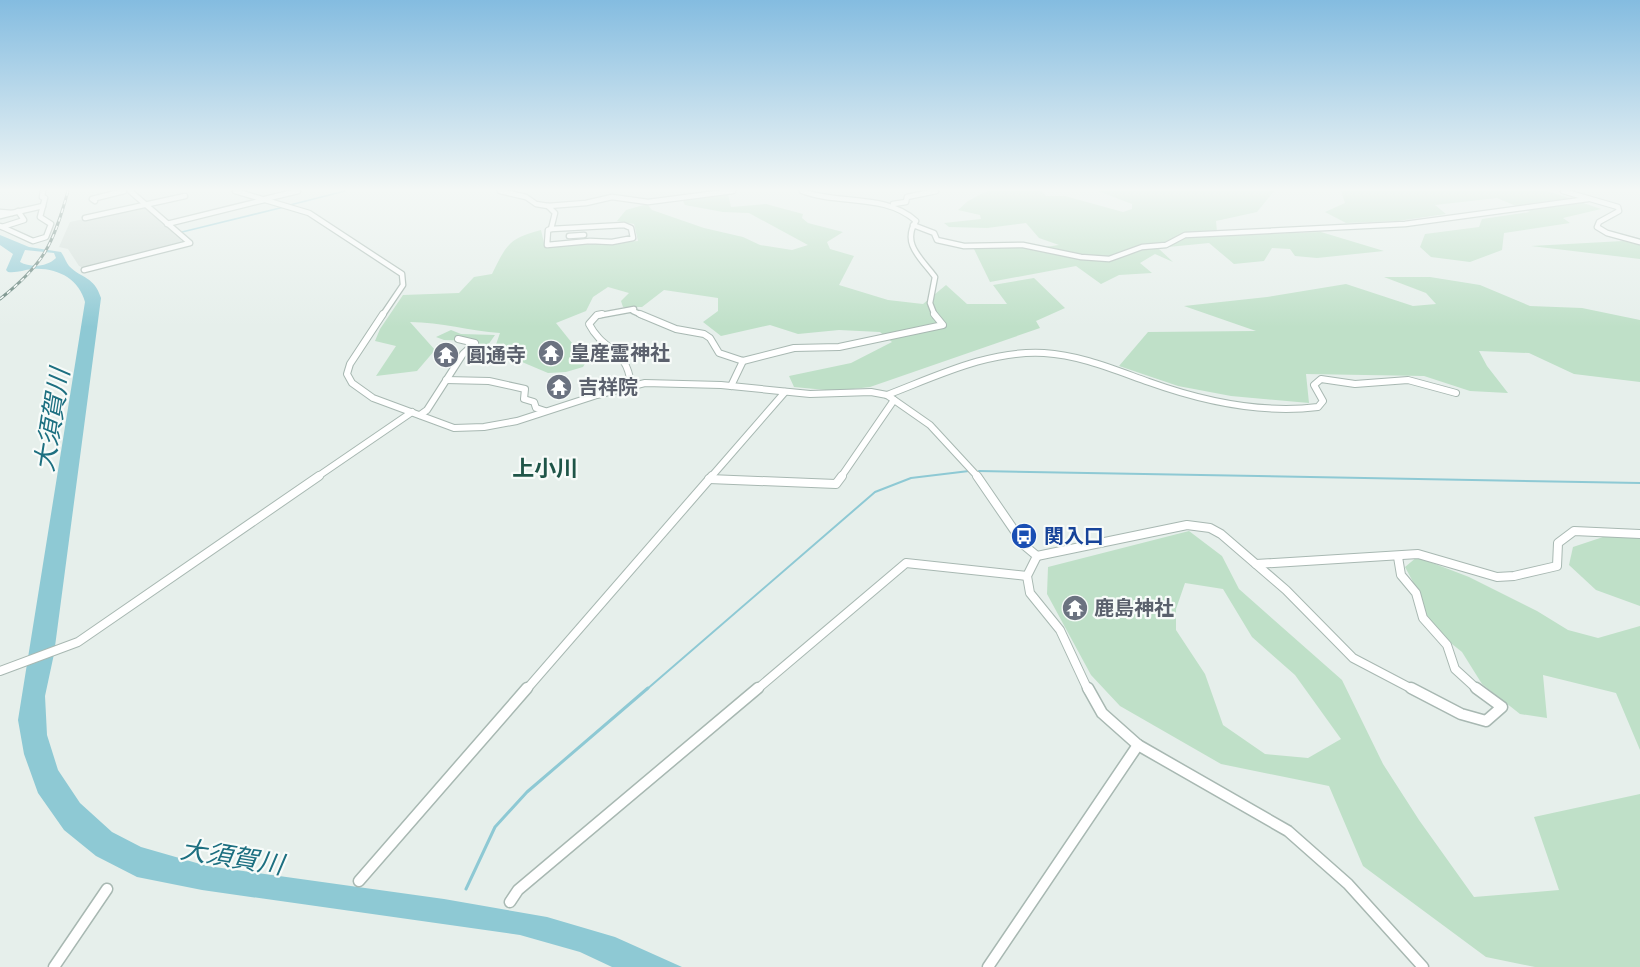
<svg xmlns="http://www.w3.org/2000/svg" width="1640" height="967" font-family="'DM Sans','Noto Sans JP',sans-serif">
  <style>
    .built { fill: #d4dfda }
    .green { fill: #bfe0c8; fill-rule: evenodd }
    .water { fill: #8ec9d4; fill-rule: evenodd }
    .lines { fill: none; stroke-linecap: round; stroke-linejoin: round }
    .stream-far2 { stroke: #8ec9d4; stroke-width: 1.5 }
    .stream-far1 { stroke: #8ec9d4; stroke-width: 2 }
    .stream { stroke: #8ec9d4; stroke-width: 3 }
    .minor-far3-casing { stroke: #a8b8b2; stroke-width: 7 }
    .minor-far2-casing { stroke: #a8b8b2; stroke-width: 8 }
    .minor-far1-casing { stroke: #a8b8b2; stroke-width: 10 }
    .minor-casing { stroke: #a8b8b2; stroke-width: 13 }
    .minor-far3 { stroke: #fff; stroke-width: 4.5 }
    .minor-far2 { stroke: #fff; stroke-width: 6 }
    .minor-far1 { stroke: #fff; stroke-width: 8 }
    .minor { stroke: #fff; stroke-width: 10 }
    .rail-casing { stroke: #5f7d75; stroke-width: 3 }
    .rail { stroke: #f7fbf9; stroke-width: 1.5; stroke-dasharray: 4.5; stroke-linecap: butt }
    .labels { text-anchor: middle; stroke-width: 4.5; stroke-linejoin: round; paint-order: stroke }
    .worship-label { font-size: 20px; font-weight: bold; fill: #5b616d; stroke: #f7fbf9; text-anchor: start }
    .transit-label { font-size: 20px; font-weight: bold; fill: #164399; stroke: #f7fbf9; text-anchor: start }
    .quarter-label { font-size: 22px; font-weight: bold; fill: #1f5548; stroke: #f7fbf9 }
    .near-water-label { font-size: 26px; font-style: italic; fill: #1c6f80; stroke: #f7fbf9 }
  </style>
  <rect width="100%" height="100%" fill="#e6efeb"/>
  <!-- built -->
  <path class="built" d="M143,206L185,244L86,269L79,266L68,249L59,247L70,222Z"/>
  <!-- green -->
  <g class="green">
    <path d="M987,191H1042L1046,196H1065L1123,212L1132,209V204L1098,191H1274L1257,212L1216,221L1217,232L1237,235L1321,232L1384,251L1317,258L1295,256L1290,249L1272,248L1264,261L1234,264L1209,243L1158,248L1173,262L1155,254L1140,263L1152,273L1119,275L1101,284L1076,266L990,282L973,247L1016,245L1031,249L1059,245L1039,238L1026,223L987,228L949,227L944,223L981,219L980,215L958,210L968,201Z"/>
    <path d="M1341,191H1548L1601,209L1563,218L1570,223L1504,233L1502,250L1470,262L1431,257L1420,247L1425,234L1479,227L1482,219L1530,212L1497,198L1435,205L1446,214L1398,221L1346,223L1325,212L1345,203Z"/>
    <path d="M728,194L731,207L766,204L803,214L802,218L808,223L843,232L827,242L830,249L854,256L839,285L888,300L923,304L946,285L967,304H1007L993,285L1034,278L1065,308L1036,321L1040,328L870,387L836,391L794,387L789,376L851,363L892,342L880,332L839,330L798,334L770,325L721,336L703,322L718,311V298L664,290L642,307H623L621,301L629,293L608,287L593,297L586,311L556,323L572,343L590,355L583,367L566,372L548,373L522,362L492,356L500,333C470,331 441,322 410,322L435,350L417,371L376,376L396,346L375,341L380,329L403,295L459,293L474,277L492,274C507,244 508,239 541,230L545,247L638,241L634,224L617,221L626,210L647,204L652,210L704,228L743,237L760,245L792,250L808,245L749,213L723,212L685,205L682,199Z"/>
    <path d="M1623,241L1640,245V259L1531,246Z"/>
    <path d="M1384,277H1430L1480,285L1530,306L1582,308L1640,320V382L1574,374L1529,353L1479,351L1487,366L1508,393L1470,391L1424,376L1306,374L1309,403L1231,396L1178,386L1119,366L1148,332L1256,331L1184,306L1267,297L1346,284L1413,306L1436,304L1426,293Z"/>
    <path d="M451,330L461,334L495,335L481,355H467L477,341L444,340L436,337Z"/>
    <path d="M1189,531L1222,556L1239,589L1342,680L1383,764L1419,820L1474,897L1559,890L1534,817L1640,794V967H1535L1486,957L1363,866L1329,786L1221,764L1120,706L1091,675L1047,594L1048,567ZM1185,583L1223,589L1252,637L1295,675L1341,739L1308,758L1265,754L1223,725L1205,674L1176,630V609Z"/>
    <path d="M1606,536L1640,538V606L1596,590L1569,565L1573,547Z"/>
    <path d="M1417,557L1469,577L1537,611L1568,630L1598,638L1640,626V750L1616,693L1543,675L1547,718L1520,714L1482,684L1462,652L1437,632L1423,610L1419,593L1405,567Z"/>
  </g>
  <!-- water -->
  <path class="water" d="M0,235L29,247L61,252C64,256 66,262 69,266C82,279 94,276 101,298L54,654L45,696L47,735L58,770L80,803L112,832L141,847L207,866L444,899L547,917L615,937L682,967H612L580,952L520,935L202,890L137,877L96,856L64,830L38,793L24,754L18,720L85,302C79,279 57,267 32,269C24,270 17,273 8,272L6,270L13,254L0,245ZM25,250L54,253L56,258C47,267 31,268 20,262Z"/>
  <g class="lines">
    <!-- stream-far2 -->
    <g class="stream-far2">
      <path d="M290,205L345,191"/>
      <path d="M182,232L284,207"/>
    </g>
    <!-- stream-far1 -->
    <g class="stream-far1">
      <path d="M979,471L1640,483"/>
      <path d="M646,690L875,492L911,478L969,471"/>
    </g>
    <!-- stream -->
    <path class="stream" d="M466,889L495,827L527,792L648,688"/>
    <!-- minor-far3 casing -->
    <g class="minor-far3-casing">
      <g id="minor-far3">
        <path d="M235,191L309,213L402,274L403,285L382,316"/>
        <path d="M500,191L526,197L536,204L548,206L586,203L612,197L648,202L733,191"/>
        <path d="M802,191C839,205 885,193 916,221C901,244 922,259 935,277L930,303L935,316"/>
        <path d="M1563,191L1618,207L1619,211L1599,222L1597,227L1607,233L1640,242"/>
        <path d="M265,199L298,191"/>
        <path d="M95,201L92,199L124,191"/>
        <path d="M893,204L906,202L907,197L936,191"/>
        <path d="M548,206L555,213L551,229"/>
        <path d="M0,212L12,213L0,216"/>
        <path d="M12,213L43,206"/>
        <path d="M85,218L185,196"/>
        <path d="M167,224L264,200"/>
        <path d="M624,225L631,228L633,238L612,242L590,241L547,245L548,230L551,229Z"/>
        <path d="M913,225L934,233L937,240L964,246L1023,245L1081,257L1109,259L1142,247L1166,245L1185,235L1405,224L1588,199"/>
        <path d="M0,226L33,241L46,237L51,224L40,217L45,198L42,197L43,191"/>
        <path d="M2,227L24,220L18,211"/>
        <path d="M569,236L584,235"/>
        <path d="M84,270L190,243L130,191"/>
        <path d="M596,316L634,309L633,311L644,316"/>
      </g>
    </g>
    <!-- minor-far2 casing -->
    <g class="minor-far2-casing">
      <g id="minor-far2">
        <path d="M383,314L350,364L347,374L352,383L373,398L454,428L484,427L517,421L597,395L645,383L721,385L810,394L871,392L887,395L930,425L978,477"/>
        <path d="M602,314L597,315L589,324C604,353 627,347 631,385"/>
        <path d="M640,314L676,329L704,334L710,338L719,353L743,361L794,348L839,347L943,325L934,314"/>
        <path d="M446,380L489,381L525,389L524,399L534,402L536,408L545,411"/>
        <path d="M731,386L743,361"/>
        <path d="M887,395C937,376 989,350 1044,353C1080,355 1115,370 1149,382C1202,401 1261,414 1318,407L1323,401L1314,385L1321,379L1355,384L1408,380L1456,393"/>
        <path d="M420,415L427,410L463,354L475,343L458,339"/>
        <path d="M317,477L412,412"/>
        <path d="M711,477L785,392"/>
        <path d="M841,477L894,400"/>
      </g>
    </g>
    <!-- minor-far1 casing -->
    <g class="minor-far1-casing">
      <g id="minor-far1">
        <path d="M977,476L1025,546L1037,556L1027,576L1030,593L1060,630L1088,690"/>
        <path d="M709,479L836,484L842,476"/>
        <path d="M1037,556L1187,525L1210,528L1221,534L1286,590L1353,658L1414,690"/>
        <path d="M1398,557L1401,575L1416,593L1423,618L1447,645L1455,669L1478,690"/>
        <path d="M1256,564L1418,554L1497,577L1514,576L1557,566L1558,543L1574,531L1640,534"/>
        <path d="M0,671L78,642L319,476"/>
        <path d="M526,690L712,476"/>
        <path d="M756,690L906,563L1027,576"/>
      </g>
    </g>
    <!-- minor casing -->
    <g class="minor-casing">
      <g id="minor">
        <path d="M1088,688L1102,713L1138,745L1288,831L1348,884L1423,967"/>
        <path d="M1411,688L1461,714L1486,721L1502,707L1476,688"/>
        <path d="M359,881L527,688"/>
        <path d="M510,902L518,890L758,688"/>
        <path d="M54,967L107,889"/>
        <path d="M988,967L1138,745"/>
      </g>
    </g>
    <!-- minor-far3 -->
    <use href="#minor-far3" class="minor-far3"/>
    <!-- minor-far2 -->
    <use href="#minor-far2" class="minor-far2"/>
    <!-- minor-far1 -->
    <use href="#minor-far1" class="minor-far1"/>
    <!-- minor -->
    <use href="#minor" class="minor"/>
    <!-- rail casing -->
    <g class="rail-casing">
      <path id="rail" d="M0,299C44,264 53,245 68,191"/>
    </g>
    <!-- rail -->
    <use href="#rail" class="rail"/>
  </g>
  <!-- sky -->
  <linearGradient id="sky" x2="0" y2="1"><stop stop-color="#84bce0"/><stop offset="0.58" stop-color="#f4f8f6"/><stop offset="1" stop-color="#f4f8f6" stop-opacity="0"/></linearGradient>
  <rect width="1640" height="327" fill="url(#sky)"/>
  <!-- icons -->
  <defs>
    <g id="temple-disc" transform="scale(1.35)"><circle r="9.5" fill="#6b7280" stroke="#f7fbf9"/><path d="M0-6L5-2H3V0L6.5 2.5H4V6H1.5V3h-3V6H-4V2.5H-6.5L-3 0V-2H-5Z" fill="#fff"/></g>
    <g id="bus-disc" transform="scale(1.35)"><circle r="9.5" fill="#1a4fb4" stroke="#f7fbf9"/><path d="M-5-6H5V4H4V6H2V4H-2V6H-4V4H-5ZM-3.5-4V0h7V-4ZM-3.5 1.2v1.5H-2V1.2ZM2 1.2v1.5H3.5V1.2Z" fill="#fff"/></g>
  </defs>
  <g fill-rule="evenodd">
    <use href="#temple-disc" x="551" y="353"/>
    <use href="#temple-disc" x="446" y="355"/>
    <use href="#temple-disc" x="559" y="387"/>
    <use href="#bus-disc" x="1024" y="536"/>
    <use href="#temple-disc" x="1075" y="608"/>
  </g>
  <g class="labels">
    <!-- worship labels -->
    <g class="worship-label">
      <text x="570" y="360">皇産霊神社</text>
      <text x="466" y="362">圓通寺</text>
      <text x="578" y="394">吉祥院</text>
      <text x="1094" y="615">鹿島神社</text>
    </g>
    <!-- transit labels -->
    <g class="transit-label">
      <text x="1044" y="543">関入口</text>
    </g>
    <!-- quarter labels -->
    <g class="quarter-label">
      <text x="545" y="476">上小川</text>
    </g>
    <!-- near-water labels -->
    <g class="near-water-label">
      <text transform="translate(52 420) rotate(-81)" y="9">大須賀川</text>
      <text transform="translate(232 857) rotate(9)" y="9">大須賀川</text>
    </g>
  </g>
</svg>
